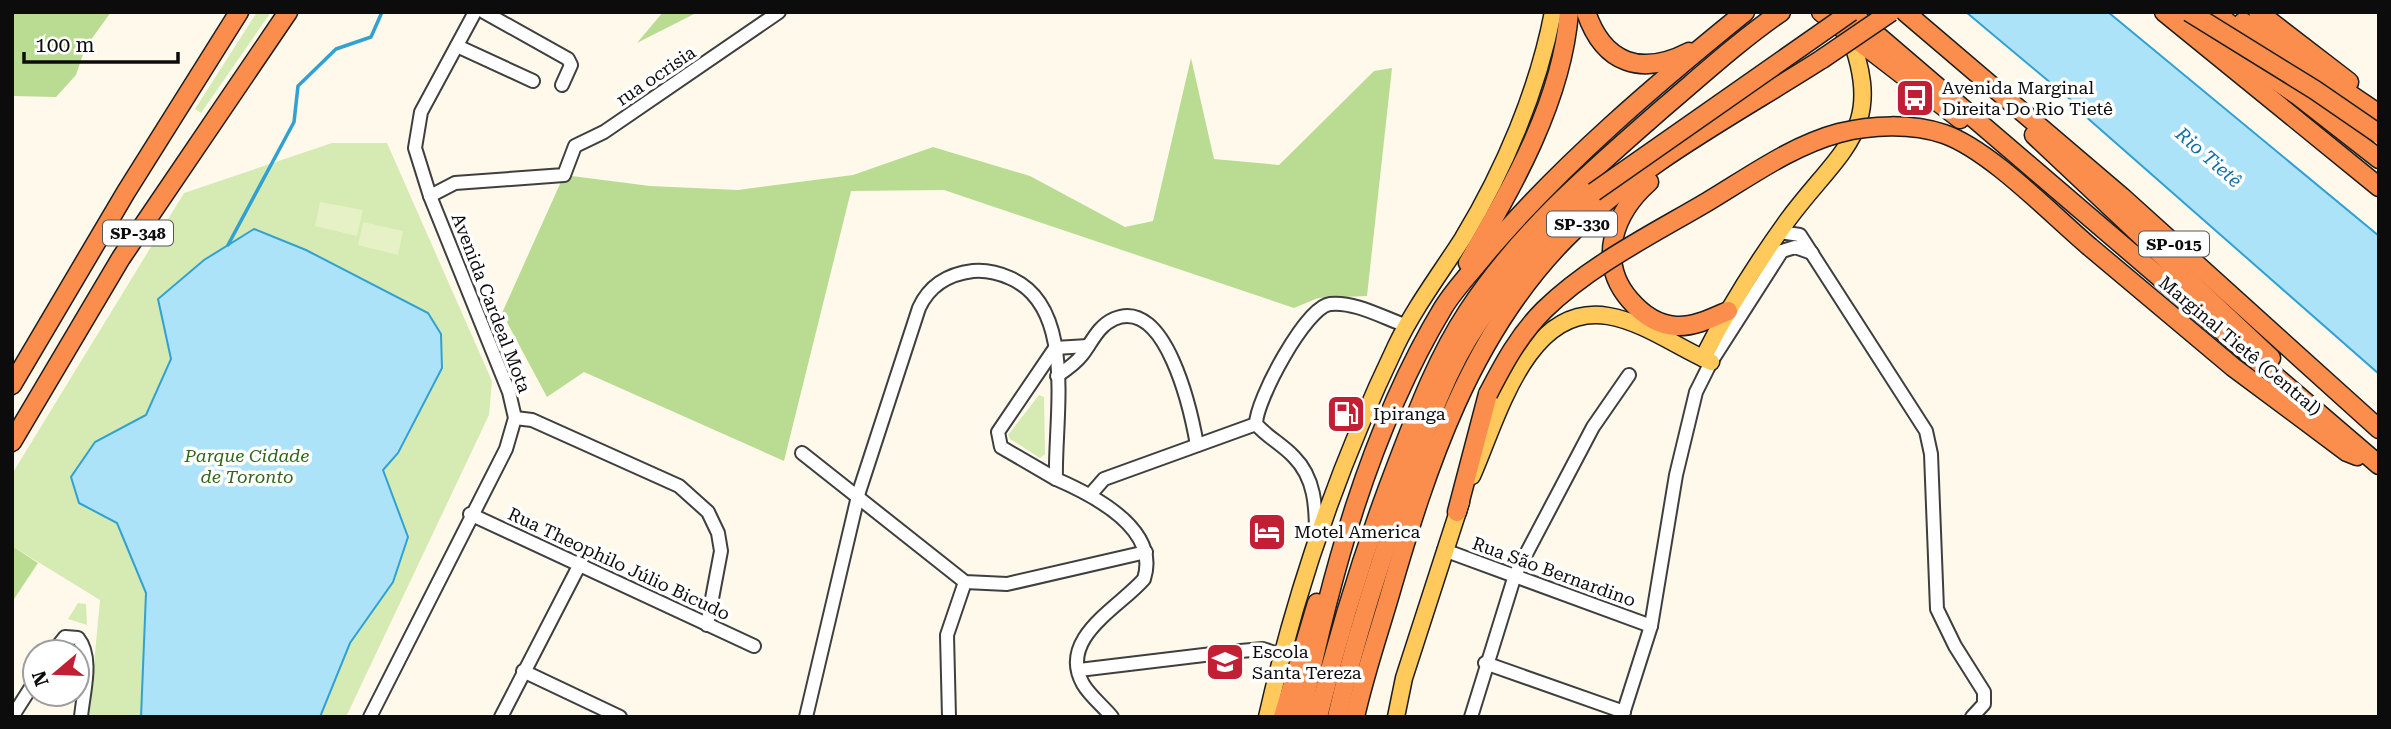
<svg xmlns="http://www.w3.org/2000/svg" width="2391" height="729" font-family="'Roboto Serif',serif">
  <style>
    .green { fill: #d5ebb3 }
    .forest { fill: #badc92 }
    .pitch { fill: #e6f2c6 }
    .water { fill: #ade3f9; stroke: #31a1d3; stroke-width: 2 }
    .lines { fill: none; stroke-linecap: round; stroke-linejoin: round }
    .stream { stroke: #31a1d3; stroke-width: 3.5 }
    .minor-casing { stroke: #3f3f3f; stroke-width: 16 }
    .major-casing { stroke: #1d1d1d; stroke-width: 19 }
    .highway-casing { stroke: #1d1d1d; stroke-width: 21 }
    .minor { stroke: #fff; stroke-width: 12 }
    .major { stroke: #ffc95b; stroke-width: 16 }
    .highway { stroke: #fb8d4d; stroke-width: 18 }
    .highway-bridge-casing { stroke: #1d1d1d; stroke-width: 21; stroke-linecap: butt }
    .highway-bridge { stroke: #fb8d4d; stroke-width: 18 }
    .labels { text-anchor: middle; stroke-width: 7; stroke-linejoin: round; paint-order: stroke }
    .shield { fill: #fff; stroke: #555; stroke-width: 2 }
    .shield-label { font-size: 16px; font-weight: bold; fill: #0c0c0c }
    .street-label { font-size: 18px; fill: #0c0c0c; stroke: #fff }
    .poi-label { font-size: 18px; fill: #0c0c0c; stroke: #fff; text-anchor: start }
    .park-label { font-size: 18px; font-style: italic; fill: #30661a; stroke: #fff }
    .water-label { font-size: 19px; font-style: italic; fill: #1070a3; stroke: #fff }
  </style>
  <rect width="100%" height="100%" fill="#fff9eb"/>
  <!-- green -->
  <g class="green">
    <path d="M257,12H271L201,113L195,109Z"/>
    <path d="M332,143H387L492,381L489,415L346,717H89L100,600L12,546V474L184,193Z"/>
    <path d="M1039,395L1044,397L1045,454L1040,458L1010,439L1008,435Z"/>
    <path d="M78,603L86,604L87,625L68,619Z"/>
  </g>
  <!-- forest -->
  <g class="forest">
    <path d="M12,12H111L85,48L76,75L56,97L12,96Z"/>
    <path d="M663,12H698L637,43Z"/>
    <path d="M1191,58L1214,159L1279,165L1374,71L1392,68L1367,296L1318,298L1294,308L944,190L851,191L784,461L584,372L547,397L502,313L564,175L650,186L738,190L853,175L933,147L1030,176L1125,227L1153,221Z"/>
    <path d="M12,546L38,563L12,602Z"/>
  </g>
  <!-- pitch -->
  <g class="pitch">
    <path d="M320,202L363,210L357,236L315,226Z"/>
    <path d="M363,222L403,231L398,255L358,245Z"/>
  </g>
  <!-- water -->
  <g class="water">
    <path d="M1966,12H2108L2379,236V374L2084,115L2071,100Z"/>
    <path d="M254,229L306,250L428,313L441,334L442,368L398,453L383,470L408,537L393,582L350,643L320,717H141L146,593L117,523L79,503L71,477L95,442L146,415L171,359L158,299L204,260Z"/>
  </g>
  <g class="lines">
    <!-- stream -->
    <path class="stream" d="M228,245L294,122L298,86L336,49L371,37L382,12"/>
    <!-- minor casing -->
    <g class="minor-casing">
      <g id="minor">
        <path d="M484,12L568,59L571,65L562,85"/>
        <path d="M457,46L533,81"/>
        <path d="M430,196L455,183L564,175L575,146L604,132L779,12"/>
        <path d="M1780,232L1800,235L1926,431L1931,454L1937,609L1955,646L1984,692V704L1972,717"/>
        <path d="M1057,376C1066,370 1076,363 1082,355C1092,342 1098,326 1114,319C1166,296 1191,411 1197,445"/>
        <path d="M515,418L532,420L679,486L708,512L718,533L721,551L707,625"/>
        <path d="M802,453L965,582L1007,584L1146,552"/>
        <path d="M1056,479L1001,447L998,432L1055,348L1088,346"/>
        <path d="M1090,495L1104,479L1256,424"/>
        <path d="M470,514L754,646"/>
        <path d="M1316,535C1316,507 1315,478 1294,457C1282,444 1267,437 1256,424C1256,400 1306,307 1330,304C1354,301 1384,318 1407,326"/>
        <path d="M1444,550L1651,626"/>
        <path d="M53,652L65,637L78,638C94,658 83,693 81,717"/>
        <path d="M1485,663L1624,712"/>
        <path d="M1079,670L1229,652L1263,649L1281,655"/>
        <path d="M523,671L620,717"/>
        <path d="M12,717L35,681"/>
        <path d="M370,717L506,449L515,418L509,392L430,196L415,148L421,112L475,12"/>
        <path d="M501,717L580,564"/>
        <path d="M806,717L859,492L919,308C929,286 948,274 973,271C985,270 999,273 1010,278C1078,307 1054,420 1056,479C1093,495 1160,529 1144,579C1120,607 1057,638 1083,684C1090,696 1103,706 1112,717"/>
        <path d="M949,717L947,635L965,582"/>
        <path d="M1471,717L1515,575L1593,427L1629,375"/>
        <path d="M1622,717L1651,626L1676,475L1696,392L1711,362L1782,251L1795,247L1812,253"/>
      </g>
    </g>
    <!-- major casing -->
    <g class="major-casing">
      <g id="major">
        <path d="M1703,358C1727,310 1756,264 1787,221C1839,150 1888,130 1848,32"/>
        <path d="M1472,476C1497,420 1527,302 1608,316C1644,322 1677,347 1711,362"/>
        <path d="M1267,717C1296,589 1339,465 1396,346C1414,308 1440,274 1463,238C1504,170 1538,90 1553,12"/>
        <path d="M1396,717L1404,678L1461,502"/>
      </g>
    </g>
    <!-- highway casing -->
    <g class="highway-casing">
      <g id="highway">
        <path d="M1586,12C1604,65 1642,76 1689,52"/>
        <path d="M1821,12L1960,119"/>
        <path d="M1850,12L2379,465"/>
        <path d="M1905,12L2122,197L2379,429"/>
        <path d="M2164,12L2379,187"/>
        <path d="M2215,12L2258,48"/>
        <path d="M2258,12L2349,82"/>
        <path d="M2243,22L2379,114"/>
        <path d="M2198,27L2297,95L2379,159"/>
        <path d="M2034,135L2271,358"/>
        <path d="M1649,182C1614,213 1596,261 1630,300C1642,314 1658,325 1676,326C1694,327 1712,318 1728,311"/>
        <path d="M2090,247L2233,367L2347,452L2357,456"/>
        <path d="M1468,263C1512,187 1562,102 1569,12"/>
        <path d="M12,385L126,192L239,12"/>
        <path d="M12,442L121,258L288,12"/>
        <path d="M1457,512L1488,394"/>
        <path d="M1283,717L1317,603"/>
        <path d="M1301,717C1330,577 1369,431 1443,308C1455,288 1474,269 1489,250C1562,164 1656,84 1745,12"/>
        <path d="M1318,717C1339,630 1365,547 1397,464C1417,412 1437,358 1468,311C1520,232 1591,171 1662,109C1701,76 1739,41 1781,12"/>
        <path d="M1337,717C1354,642 1378,570 1402,498C1423,438 1442,376 1478,323C1511,274 1551,232 1594,192"/>
        <path d="M1355,717C1364,676 1378,635 1390,594C1427,466 1470,335 1566,238C1639,164 1736,114 1822,59"/>
      </g>
    </g>
    <!-- minor -->
    <use href="#minor" class="minor"/>
    <!-- major -->
    <use href="#major" class="major"/>
    <!-- highway -->
    <use href="#highway" class="highway"/>
    <!-- highway-bridge casing -->
    <g class="highway-bridge-casing">
      <g id="highway-bridge">
        <path d="M2189,12L2315,90L2379,134"/>
        <path d="M1822,59L1891,12"/>
        <path d="M1594,192L1851,12"/>
        <path d="M1488,394C1504,363 1519,335 1544,310C1590,265 1651,235 1707,202C1749,177 1791,146 1839,133C1871,125 1911,123 1944,134C1990,150 2051,214 2090,247"/>
      </g>
    </g>
    <!-- highway-bridge -->
    <use href="#highway-bridge" class="highway-bridge"/>
  </g>
  <!-- icons -->
  <defs>
    <g id="bus-square" transform="scale(2.0125)"><rect x="-9" y="-9" width="18" height="18" rx="4" fill="#c21e34" stroke="#fff"/><path d="M-5-6H5V4H4V6H2V4H-2V6H-4V4H-5ZM-3.5-4V0h7V-4ZM-3.5 1.2v1.5H-2V1.2ZM2 1.2v1.5H3.5V1.2Z" fill="#fff"/></g>
    <g id="fuel-square" transform="scale(2.0125)"><rect x="-9" y="-9" width="18" height="18" rx="4" fill="#c21e34" stroke="#fff"/><path d="M-5.5-6h7V0h2V4h1.3V-2.5L3-4.5l.8-.8L6-3V5H2.5V1h-1V6h-7ZM-4.2-4.7v3.2H.2V-4.7Z" fill="#fff"/></g>
    <g id="hotel-square" transform="scale(2.0125)"><rect x="-9" y="-9" width="18" height="18" rx="4" fill="#c21e34" stroke="#fff"/><path d="M-6-4.5h1.5V1H6V5H4.5V3h-9V5H-6ZM-4 0a1.8 1.8 0 1 1 3.6 0ZM.5 0V-2.5h3Q6-2.5 6 0Z" fill="#fff"/></g>
    <g id="school-square" transform="scale(2.0125)"><rect x="-9" y="-9" width="18" height="18" rx="4" fill="#c21e34" stroke="#fff"/><path d="M0-5L7-2L0 1L-7-2ZM-4 1L0 2.5L4 1V4Q0 6-4 4Z" fill="#fff"/></g>
  </defs>
  <g fill-rule="evenodd">
    <use href="#bus-square" x="1915" y="98"/>
    <use href="#fuel-square" x="1346" y="414"/>
    <use href="#hotel-square" x="1267" y="532"/>
    <use href="#school-square" x="1225" y="662"/>
  </g>
  <g class="labels">
    <!-- shield labels -->
    <g class="shield">
      <rect x="1547" y="211.5" width="70" height="25" rx="5"/>
      <rect x="103" y="220.5" width="70" height="25" rx="5"/>
      <rect x="2139" y="231.5" width="70" height="25" rx="5"/>
    </g>
    <g class="shield-label">
      <text x="1582" y="230">SP-330</text>
      <text x="138" y="239">SP-348</text>
      <text x="2174" y="250">SP-015</text>
    </g>
    <!-- street labels -->
    <g class="street-label">
      <text transform="translate(656 76) rotate(-34)" y="6">rua ocrisia</text>
      <text transform="translate(491 303) rotate(69)" y="6">Avenida Cardeal Mota</text>
      <text transform="translate(2240 346) rotate(40)" y="6">Marginal Tietê (Central)</text>
      <text transform="translate(619 564) rotate(25)" y="6">Rua Theophilo Júlio Bicudo</text>
      <text transform="translate(1554 572) rotate(20)" y="6">Rua São Bernardino</text>
    </g>
    <!-- poi labels -->
    <g class="poi-label">
      <text x="1942" y="94">Avenida Marginal<tspan x="1942" dy="21">Direita Do Rio Tietê</tspan></text>
      <text x="1373" y="420">Ipiranga</text>
      <text x="1294" y="538">Motel America</text>
      <text x="1252" y="658">Escola<tspan x="1252" dy="21">Santa Tereza</tspan></text>
    </g>
    <!-- park labels -->
    <g class="park-label">
      <text x="247" y="462">Parque Cidade<tspan x="247" dy="21">de Toronto</tspan></text>
    </g>
    <!-- water labels -->
    <g class="water-label">
      <text transform="translate(2209 157) rotate(41)" y="7">Rio Tietê</text>
    </g>
  </g>
  <!-- border -->
  <rect width="2391" height="729" fill="none" stroke="#0c0c0c" stroke-width="28"/>
  <!-- north arrow -->
  <g transform="translate(56 673) rotate(251)"><circle r="33" fill="#ffffff" stroke="#9e9e9e" stroke-width="2"/>
  <path d="M0-5L12 26L0 18L-12 26Z" fill="#c21e34"/>
  <text y="-10" font-size="19" font-weight="bold" text-anchor="middle" fill="#0c0c0c">N</text>
  </g>
  <!-- scale -->
  <path d="M24 52v10h154v-10" fill="none" stroke="#0c0c0c" stroke-width="3.5"/>
  <text x="35" y="52" font-size="21" fill="#0c0c0c" stroke="#ffffff" stroke-width="5" paint-order="stroke">100 m</text>
</svg>
